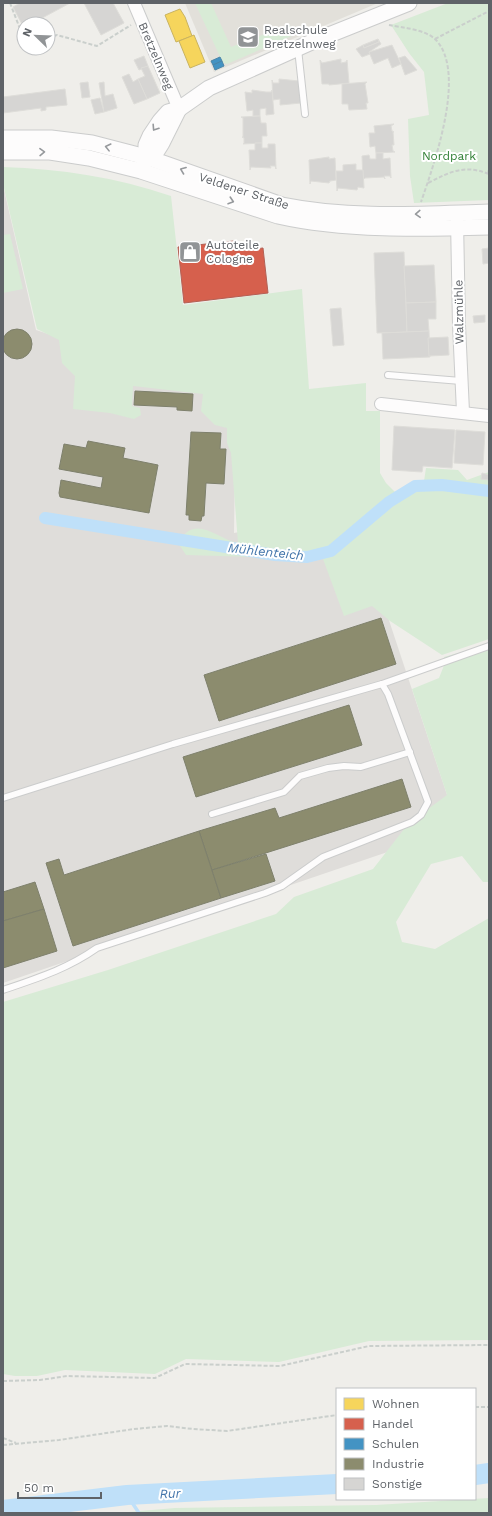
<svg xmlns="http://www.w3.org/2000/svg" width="492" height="1516" font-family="'Work Sans',sans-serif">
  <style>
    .industrial { fill: #dfddda }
    .education { fill: #e2e0da }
    .green { fill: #d8ebd6 }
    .homes { fill: #f6d55c; stroke: #c9b360 }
    .shops { fill: #d6604d; stroke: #b26155 }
    .schools { fill: #4393c3; stroke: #4b85a8 }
    .industry { fill: #8c8c6e; stroke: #7e806c }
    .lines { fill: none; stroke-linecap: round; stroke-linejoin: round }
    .stream { stroke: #bfe0f9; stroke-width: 3.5 }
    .canal { stroke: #bfe0f9; stroke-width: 12 }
    .river { stroke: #bfe0f9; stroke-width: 20 }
    .building { fill: #d6d5d3; stroke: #deddd9 }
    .service-casing { stroke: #cbcccc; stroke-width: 8 }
    .minor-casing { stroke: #cbcccc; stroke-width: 14 }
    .tertiary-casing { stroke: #cbcccc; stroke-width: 17 }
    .path { stroke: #cacfcc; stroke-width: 2; stroke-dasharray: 4 2; stroke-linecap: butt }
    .service { stroke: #fdfcfc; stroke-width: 6 }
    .minor { stroke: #fdfcfc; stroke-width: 12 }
    .tertiary { stroke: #fdfcfc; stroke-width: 15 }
    .oneway { stroke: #96999c }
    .labels { text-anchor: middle; stroke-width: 4; stroke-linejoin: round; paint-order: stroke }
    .poi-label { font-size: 12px; fill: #5f6368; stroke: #fff; text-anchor: start }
    .street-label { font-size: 12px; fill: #5f6368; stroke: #fff }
    .park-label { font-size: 12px; fill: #348238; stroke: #fff }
    .water-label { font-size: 13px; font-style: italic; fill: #4174aa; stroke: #fff }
  </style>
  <rect width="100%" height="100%" fill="#efeeea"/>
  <!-- industrial -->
  <path class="industrial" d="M3,185L36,330L236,395L234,533L353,512L458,828L3,983Z"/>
  <!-- education -->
  <path class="education" d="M185,3H378L214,72Z"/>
  <!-- green -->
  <g class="green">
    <path d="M195,3H211L231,47L289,25L294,29V35L227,64L223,63Z"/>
    <path d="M448,3H489V200L414,203L410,176L408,119L429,115L424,72L409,53L391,25Z"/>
    <path d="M3,167C61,169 116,177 171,196L183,305L302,289L309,389L366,383V411H380V473L386,483L395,492L413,482L424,481L426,468L458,470L467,480L489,472V639L442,655L390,621L372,606L344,616L319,548L306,553L293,561L253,557L186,555L178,543C195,513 215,538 238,543L231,453L227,443V428L215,425L201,411L203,394L133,386L132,406L140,408L141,415L134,419L110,413L73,409L75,376L62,363L59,340L37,329L3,184Z"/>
    <path d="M10,234L23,289L3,293V235Z"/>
    <path d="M489,644V882H483L462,856L431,864L396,922L402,942L435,949L489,918V1340L369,1341L279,1362L186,1359L155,1374L65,1370L37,1376H15L3,1374V1002L108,970L276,914L294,897L373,869L408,824L447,795L412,689L439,678L445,663L444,657Z"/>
    <path d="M489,1498V1513H117L175,1508L376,1505Z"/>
  </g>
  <!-- homes -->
  <g class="homes">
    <path d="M180,9L185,17L192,36L176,42L165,15Z"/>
    <path d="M194,35L205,62L190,68L179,41Z"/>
  </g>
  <!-- shops -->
  <path class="shops" d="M234,241L235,251L263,248L268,293L184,303L178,247Z"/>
  <!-- schools -->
  <g class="schools">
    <path d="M220,57L222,61L213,65L211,61Z"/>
    <path d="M222,61L224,66L215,70L213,65Z"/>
  </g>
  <!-- industry -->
  <g class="industry">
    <circle cx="17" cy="344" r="15"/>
    <path d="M135,391L193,394L192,411L177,410V407L134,405Z"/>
    <path d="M191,432L221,433L220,449H226L224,484L206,483L204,516H202L201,521L189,520V515H186Z"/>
    <path d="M88,441L125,448L123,458L158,465L149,513L60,497L59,493L61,480L101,488L103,477L59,469L64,444L86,448Z"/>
    <path d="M381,618L396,664L219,721L204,675Z"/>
    <path d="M349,705L362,745L196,797L183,757Z"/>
    <path d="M402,779L411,807L212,870L199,831L275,808L279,818Z"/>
    <path d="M199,831L221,898L73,946L46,863L59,859L64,875Z"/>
    <path d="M266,854L275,881L221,898L212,870Z"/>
    <path d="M35,882L44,909L3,921V892Z"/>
    <path d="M44,909L57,951L3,968V921Z"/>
  </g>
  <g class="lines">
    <!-- stream -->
    <path class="stream" d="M127,1495L139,1513"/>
    <!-- canal -->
    <path class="canal" d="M45,518L275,555L307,557L331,551L389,502L415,486L442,485L489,491"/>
    <!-- river -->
    <g class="river">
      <path d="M475,1475L489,1473"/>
      <path d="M3,1510L127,1495L337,1484"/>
    </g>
  </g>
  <!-- building -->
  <g class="building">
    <path d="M20,3H70L31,24H24V28L13,7Z"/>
    <path d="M84,3H113L124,23L101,35Z"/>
    <path d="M378,39L379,42L364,48L363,45Z"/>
    <path d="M378,39L381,44L369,52L370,54L362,57L356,49L363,45L364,48L379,42Z"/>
    <path d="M392,45L401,64L392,68L388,58L374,64L369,52Z"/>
    <path d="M144,56L148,66L139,70L134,60Z"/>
    <path d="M405,56L417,70L405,75L399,58Z"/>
    <path d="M341,59V63L346,62L347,60L349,83L329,85V84H322L320,60L322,63Z"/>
    <path d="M148,66L160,93L147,99L138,79L145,76L141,68Z"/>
    <path d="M129,74L133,82L138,79L147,99L134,104L122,77Z"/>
    <path d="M279,79L299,81L301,103L280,105V99L273,100L272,80L273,83H279Z"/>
    <path d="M88,82L90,97L82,98L80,83Z"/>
    <path d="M104,82L105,96L113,94L117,108L104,112L99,83Z"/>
    <path d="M367,82L365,84L368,103H366L367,109L349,110L348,104H342V84Z"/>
    <path d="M65,89L67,105L46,107V110L41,111V108L3,113V97Z"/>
    <path d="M252,90L266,92H271L272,90L274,114L266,115V108L260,109V116H253V110L247,111L245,92L252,93Z"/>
    <path d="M100,98L104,112L95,114L91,100Z"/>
    <path d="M260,116L261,123H266L267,136H262V143L243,144L244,143V138L242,137H243V118L241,117Z"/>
    <path d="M394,124L391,126L392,131L394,132H393L394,145H392L393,151L395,152L376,153L375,146L370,147L369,133H375L374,126Z"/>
    <path d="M255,143H262V148H268V144H275L276,169L275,166H270L271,168L251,167L250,170L249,150H255Z"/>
    <path d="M376,153H383V159L390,158L391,178L390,176H384L385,179L384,177L365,178L363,180L362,156L369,155L370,159H376Z"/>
    <path d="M329,157V159L335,158L336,180L330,181L329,183L311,181L310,184L309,160Z"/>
    <path d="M356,164V170H363L364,188L358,187L357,190L338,188L337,191L336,171H343V165Z"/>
    <path d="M489,248V263L483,264L482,249Z"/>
    <path d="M404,252L407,332L377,333L374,253Z"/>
    <path d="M434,265L436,302L406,303L404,266Z"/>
    <path d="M436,302V319H428L429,331L407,332L406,303Z"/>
    <path d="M341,308L344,345L333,346L330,309Z"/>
    <path d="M485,315V322L474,323L473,316Z"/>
    <path d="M429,331L430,357L383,359L382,333Z"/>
    <path d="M448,337L449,355L429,356L428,338Z"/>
    <path d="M394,426L455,430L452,468L423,466L422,472L392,470Z"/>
    <path d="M456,430L485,432L483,465L454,463Z"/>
    <path d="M482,473L489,475V480L481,479Z"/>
  </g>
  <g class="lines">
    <!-- service casing -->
    <g class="service-casing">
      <g id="service">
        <path d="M298,49L305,114"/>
        <path d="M388,375L461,381"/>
        <path d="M382,684L489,646"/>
        <path d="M3,798L173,744L382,684L388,694L428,802L421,815L412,822L323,857L282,886L265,893L97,948C67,969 38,978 3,990"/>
        <path d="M212,814L284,792L300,776L328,768L344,766L361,767L410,752"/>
      </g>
    </g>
    <!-- minor casing -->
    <g class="minor-casing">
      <g id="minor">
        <path d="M134,3L179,109"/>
        <path d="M457,220L459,325L463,412"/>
        <path d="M381,404L489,416"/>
      </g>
    </g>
    <!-- tertiary casing -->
    <g class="tertiary-casing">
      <g id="tertiary">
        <path d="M3,138H51L92,143L146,157L282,205C351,219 420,214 489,212"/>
        <path d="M3,152H50L89,158L141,171L278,216C344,231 422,229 489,227"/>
        <path d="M146,157L157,151L162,143L179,109"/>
        <path d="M143,166L146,157V145L150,136L160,121L168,112L179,109L209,88L314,41L409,3"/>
      </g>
    </g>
    <!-- path -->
    <g class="path">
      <path d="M10,3L24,39"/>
      <path d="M389,25C403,28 425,29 436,40C467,73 434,164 421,202"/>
      <path d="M48,38L57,35L97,46L131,25"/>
      <path d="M435,39L489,11"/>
      <path d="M488,174L489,168"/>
      <path d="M428,183C450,172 464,164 489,174"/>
      <path d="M3,1381L40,1380L67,1376L155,1378L185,1364L280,1366L369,1346L489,1345"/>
      <path d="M475,1407H489"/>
      <path d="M3,1438L16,1443"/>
      <path d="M3,1445L59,1440L134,1429L167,1426L193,1429L227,1431L337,1415"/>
    </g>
    <!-- service -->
    <use href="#service" class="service"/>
    <!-- minor -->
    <use href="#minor" class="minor"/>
    <!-- tertiary -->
    <use href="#tertiary" class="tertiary"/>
  </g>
  <!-- one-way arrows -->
  <defs><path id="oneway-chevron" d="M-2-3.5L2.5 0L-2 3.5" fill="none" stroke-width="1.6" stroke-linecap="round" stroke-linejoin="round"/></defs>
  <g class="oneway">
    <use href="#oneway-chevron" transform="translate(155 128) rotate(123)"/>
    <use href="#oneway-chevron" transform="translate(108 147) rotate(-166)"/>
    <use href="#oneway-chevron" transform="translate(42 152) rotate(-1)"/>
    <use href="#oneway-chevron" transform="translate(183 170) rotate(-159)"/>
    <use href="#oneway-chevron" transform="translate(231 201) rotate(18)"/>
    <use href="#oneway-chevron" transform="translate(418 214) rotate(177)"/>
  </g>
  <!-- icons -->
  <defs>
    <g id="school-square" transform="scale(1.15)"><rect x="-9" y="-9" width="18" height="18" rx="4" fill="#919496" stroke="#fff"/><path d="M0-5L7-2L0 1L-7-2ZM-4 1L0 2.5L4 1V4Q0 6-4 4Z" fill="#fff"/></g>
    <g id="shop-square" transform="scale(1.15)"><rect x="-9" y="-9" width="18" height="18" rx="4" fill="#919496" stroke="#fff"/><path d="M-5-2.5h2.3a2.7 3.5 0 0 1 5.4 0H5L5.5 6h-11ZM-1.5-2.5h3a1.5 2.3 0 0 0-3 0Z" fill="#fff"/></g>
  </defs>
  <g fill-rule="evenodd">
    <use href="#school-square" x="248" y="37"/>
    <use href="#shop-square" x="190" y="252"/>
  </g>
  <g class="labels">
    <!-- poi labels -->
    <g class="poi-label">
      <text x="264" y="34">Realschule<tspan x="264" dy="14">Bretzelnweg</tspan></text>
      <text x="206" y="249">Autoteile<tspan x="206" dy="14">Cologne</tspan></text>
    </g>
    <!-- street labels -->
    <g class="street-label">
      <text transform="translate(156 56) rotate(67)" y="4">Bretzelnweg</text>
      <text transform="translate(244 191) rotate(18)" y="4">Veldener Straße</text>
      <text transform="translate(459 312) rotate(-91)" y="4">Walzmühle</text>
    </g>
    <!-- park labels -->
    <g class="park-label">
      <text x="449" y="160">Nordpark</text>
    </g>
    <!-- water labels -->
    <g class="water-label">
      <text transform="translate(266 551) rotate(6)" y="5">Mühlenteich</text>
      <text transform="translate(170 1493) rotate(-3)" y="5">Rur</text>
    </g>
  </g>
  <!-- border -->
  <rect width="492" height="1516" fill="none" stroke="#5f6368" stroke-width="8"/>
  <!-- legend -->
  <rect x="336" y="1388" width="140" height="112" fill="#ffffff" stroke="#bfc1c3"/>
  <rect x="344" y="1398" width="20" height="12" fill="#f6d55c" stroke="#bfc1c3"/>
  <text x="372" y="1408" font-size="12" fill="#5f6368">Wohnen</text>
  <rect x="344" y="1418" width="20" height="12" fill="#d6604d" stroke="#bfc1c3"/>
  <text x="372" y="1428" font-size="12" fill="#5f6368">Handel</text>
  <rect x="344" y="1438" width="20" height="12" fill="#4393c3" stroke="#bfc1c3"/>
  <text x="372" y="1448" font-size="12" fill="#5f6368">Schulen</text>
  <rect x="344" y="1458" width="20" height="12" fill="#8c8c6e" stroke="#bfc1c3"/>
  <text x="372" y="1468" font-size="12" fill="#5f6368">Industrie</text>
  <rect x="344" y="1478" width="20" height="12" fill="#d6d5d3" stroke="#bfc1c3"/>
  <text x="372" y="1488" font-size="12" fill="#5f6368">Sonstige</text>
  <!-- north arrow -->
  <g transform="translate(36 36) rotate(293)"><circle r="19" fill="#ffffff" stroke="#bfc1c3"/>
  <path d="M0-3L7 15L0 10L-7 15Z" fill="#919496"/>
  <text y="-6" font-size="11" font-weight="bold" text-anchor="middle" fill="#5f6368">N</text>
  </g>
  <!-- scale -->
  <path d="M18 1492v6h83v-6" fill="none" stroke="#5f6368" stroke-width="2"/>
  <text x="24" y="1492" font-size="12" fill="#5f6368" stroke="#ffffff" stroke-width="3" paint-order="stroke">50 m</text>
</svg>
